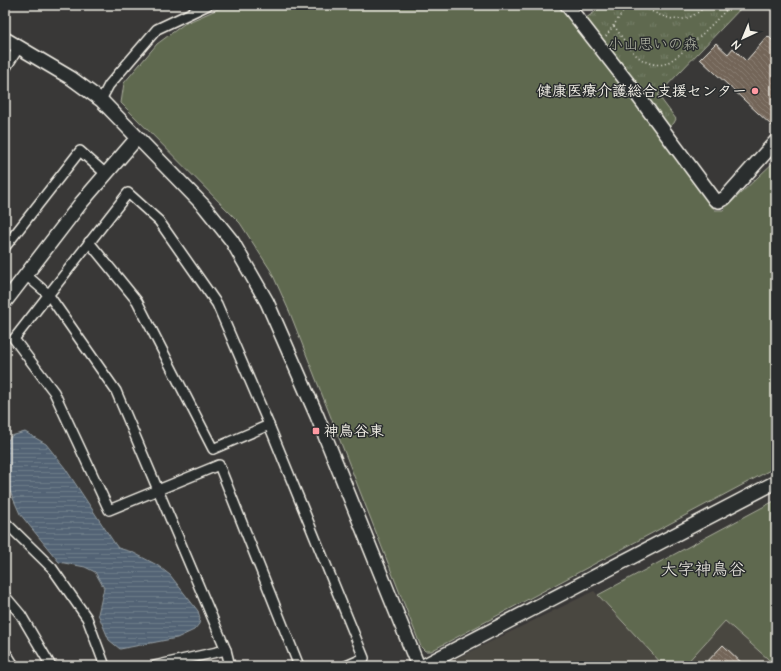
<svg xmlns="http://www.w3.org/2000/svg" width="781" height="671" font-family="'Architects Daughter','Klee One',sans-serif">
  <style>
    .built { fill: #4a4641 }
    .grass { fill: #5f6950; stroke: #aaad9c }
    .park { fill: url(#park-tufts); stroke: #aaad9c }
    .water { fill: url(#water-rules); stroke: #939ca2 }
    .building { fill: url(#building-back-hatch); stroke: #f4f1e8 }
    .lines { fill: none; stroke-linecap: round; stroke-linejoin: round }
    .street-casing { stroke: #f4f1e8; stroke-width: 12 }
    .secondary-casing { stroke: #f4f1e8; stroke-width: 16 }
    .path { stroke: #f4f1e8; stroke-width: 1.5; stroke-dasharray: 1 3; stroke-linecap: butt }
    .street { stroke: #2a2d2e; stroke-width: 9 }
    .secondary { stroke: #2a2d2e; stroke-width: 13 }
    .poi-dot { fill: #ff9aa2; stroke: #2a2d2e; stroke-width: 1.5 }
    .labels { text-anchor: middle; stroke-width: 3; stroke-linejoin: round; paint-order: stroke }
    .park-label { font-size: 15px; fill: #b1b4a4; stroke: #2a2d2e }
    .poi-label { font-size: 15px; font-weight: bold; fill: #f4f1e8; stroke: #2a2d2e; text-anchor: end }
    .quarter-label { font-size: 17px; fill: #f4f1e8; stroke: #2a2d2e }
  </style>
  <defs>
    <pattern id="park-tufts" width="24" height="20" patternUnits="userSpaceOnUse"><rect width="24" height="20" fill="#5f6950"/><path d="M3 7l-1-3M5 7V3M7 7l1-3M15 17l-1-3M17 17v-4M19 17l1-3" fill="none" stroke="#777f69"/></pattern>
    <pattern id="water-rules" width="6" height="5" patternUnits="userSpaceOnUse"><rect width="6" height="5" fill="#526474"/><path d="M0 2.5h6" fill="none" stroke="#6c7b88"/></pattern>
    <pattern id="building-back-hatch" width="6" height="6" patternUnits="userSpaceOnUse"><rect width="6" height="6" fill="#736559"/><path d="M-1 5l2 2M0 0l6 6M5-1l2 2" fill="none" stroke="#887c71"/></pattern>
  </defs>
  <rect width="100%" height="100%" fill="#393837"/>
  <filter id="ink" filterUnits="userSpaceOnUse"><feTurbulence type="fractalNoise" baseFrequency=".025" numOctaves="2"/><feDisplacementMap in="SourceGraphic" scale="8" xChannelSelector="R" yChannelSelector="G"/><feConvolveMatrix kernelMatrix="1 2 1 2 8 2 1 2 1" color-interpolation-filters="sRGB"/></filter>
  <g filter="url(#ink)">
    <!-- built -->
    <g class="built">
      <path d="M594,591L664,666H441Z"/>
      <path d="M725,621L776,666H684Z"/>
    </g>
    <!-- grass -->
    <g class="grass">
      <path d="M227,5H562L715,210H723L776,160V467L431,651H425L421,647L290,313L271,271L240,223L121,103L124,83L157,44L184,24Z"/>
      <path d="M776,500V666L725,621L684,666H664L598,595Z"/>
    </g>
    <!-- park -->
    <path class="park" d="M605,5H744L658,95L676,119L674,123L667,129L586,18Z"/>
    <!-- water -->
    <path class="water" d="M25,432L46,444L65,468L115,544L118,548L132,552L157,565L170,575L198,611L200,618L199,624L194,630L177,638L120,649L109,640L98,614L104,588L95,572L85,567L59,562L20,514L5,480V444L11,436Z"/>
    <!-- building -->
    <g class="building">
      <path d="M768,36L776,44V122L772,126L700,59L716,43L728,54L733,48L746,61Z"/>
      <path d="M723,645L745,666H703Z"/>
    </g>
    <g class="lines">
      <!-- street casing -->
      <g class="street-casing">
        <g id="street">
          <path d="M5,69L19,47"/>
          <path d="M101,100L109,85L157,29L208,5"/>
          <path d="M89,242L137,301L213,449L269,425"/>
          <path d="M5,247L80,151L106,174"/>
          <path d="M26,275L48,294L116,391L226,650L230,666"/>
          <path d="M5,522L52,568L87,618L105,666"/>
          <path d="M5,596L21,615L51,666"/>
          <path d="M154,666L226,650"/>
          <path d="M299,666L219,465L109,510L54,392L14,339L128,193L159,221L217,304L269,425L364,658L346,666"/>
        </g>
      </g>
      <!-- secondary casing -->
      <g class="secondary-casing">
        <g id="secondary">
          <path d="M567,5L635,92L715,200L719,201L725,198L776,141"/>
          <path d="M5,39L71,78L101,100L204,206L232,241L267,302L317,416L418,666"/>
          <path d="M5,302L81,203L137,138"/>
          <path d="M5,655L12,666"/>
          <path d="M423,666L776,482"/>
        </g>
      </g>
      <!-- path -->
      <g class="path">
        <path d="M642,5C648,10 655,13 662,16C682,23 691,19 707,5"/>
        <path d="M741,5L742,6"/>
        <path d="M614,26C622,36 630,52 641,59C647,63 657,66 664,64C680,59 718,18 731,5"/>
        <path d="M606,36L628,5"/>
      </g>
      <!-- street -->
      <use href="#street" class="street"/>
      <!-- secondary -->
      <use href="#secondary" class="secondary"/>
    </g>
  </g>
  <!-- markers -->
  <g class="poi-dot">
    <circle cx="755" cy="91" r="4"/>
    <rect x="312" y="427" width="8" height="8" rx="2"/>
  </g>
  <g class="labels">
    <!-- park labels -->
    <g class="park-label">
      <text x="653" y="49">小山思いの森</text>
    </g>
    <!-- poi labels -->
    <g class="poi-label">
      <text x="747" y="96">健康医療介護総合支援センター</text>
      <text x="324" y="436" text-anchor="start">神鳥谷東</text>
    </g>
    <!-- quarter labels -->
    <g class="quarter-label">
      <text x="703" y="575">大字神鳥谷</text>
    </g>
  </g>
  <!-- margin -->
  <rect width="781" height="671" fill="none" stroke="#2a2d2e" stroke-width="20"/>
  <rect x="10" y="10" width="761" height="651" fill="none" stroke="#f4f1e8" stroke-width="1.5" filter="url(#ink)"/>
  <!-- north arrow -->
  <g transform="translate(743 38) rotate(224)" stroke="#2a2d2e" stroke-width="3" paint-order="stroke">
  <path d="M0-3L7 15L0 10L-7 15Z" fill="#f4f1e8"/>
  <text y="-6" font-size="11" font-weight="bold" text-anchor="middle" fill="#f4f1e8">N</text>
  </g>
</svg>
